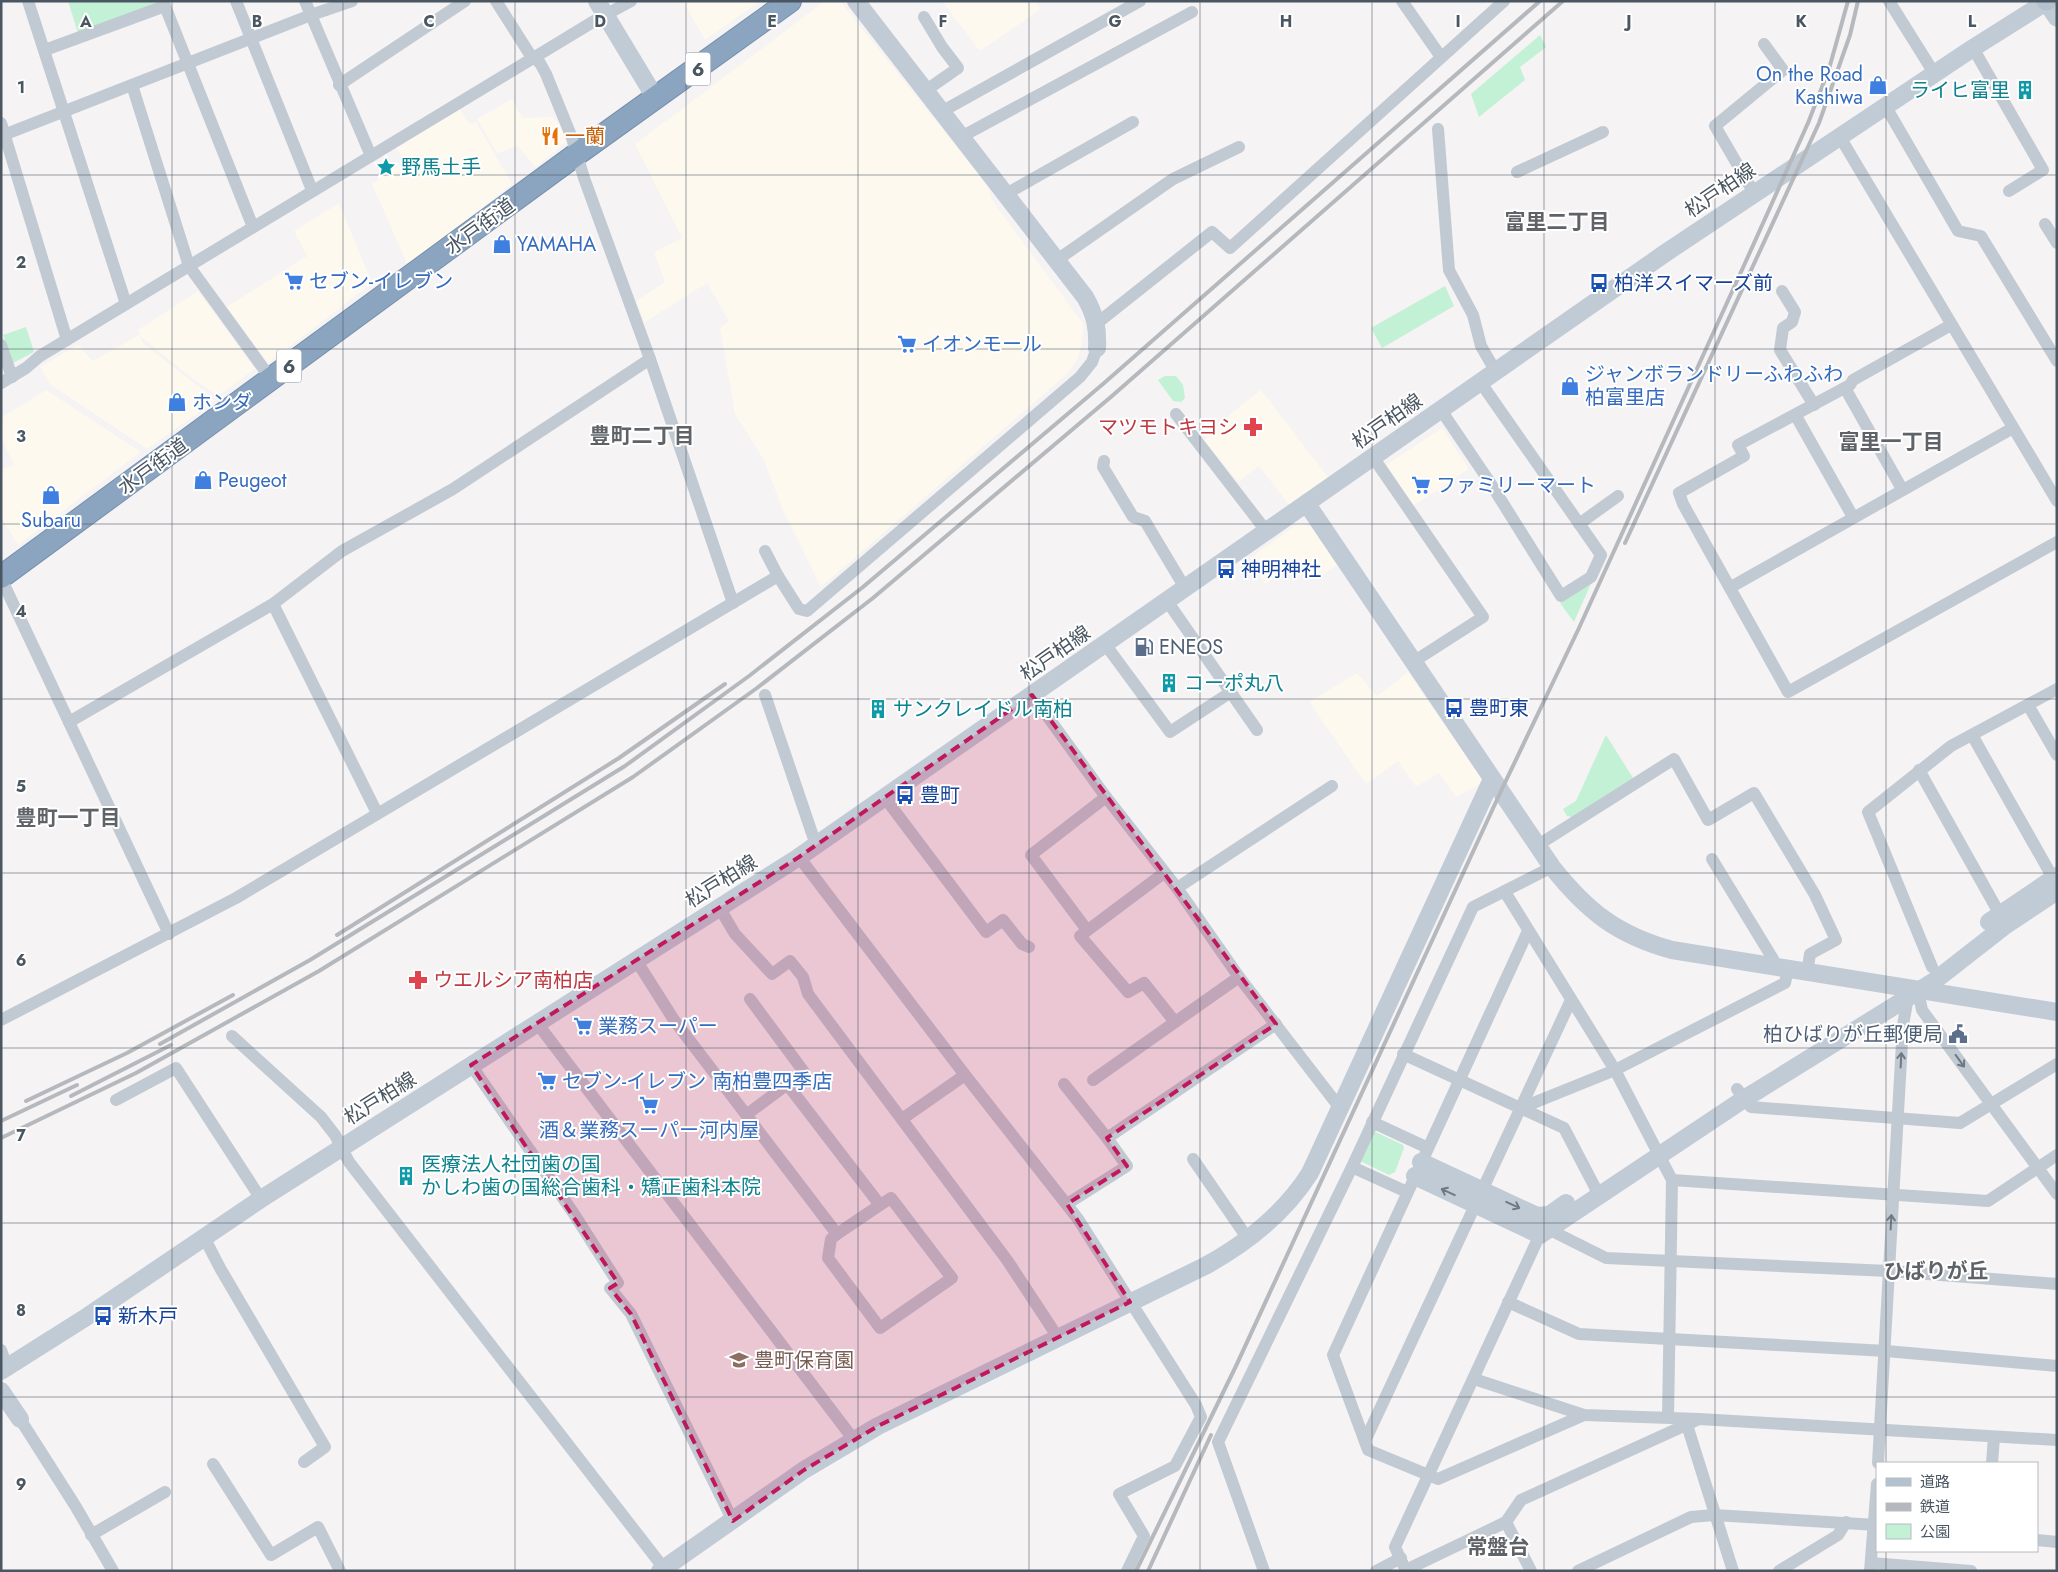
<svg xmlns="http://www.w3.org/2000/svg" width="2058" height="1572" font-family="Jost,'Noto Sans JP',sans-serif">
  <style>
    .commercial { fill: #fdf9ef }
    .green { fill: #c3f1d5 }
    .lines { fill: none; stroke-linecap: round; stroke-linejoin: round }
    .highway-casing { stroke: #7690ad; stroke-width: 24 }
    .street { stroke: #c1cad2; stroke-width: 12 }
    .secondary { stroke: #c1cbd6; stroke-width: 18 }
    .primary { stroke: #b3c2d1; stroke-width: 19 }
    .highway { stroke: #8ba5c1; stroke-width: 22 }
    .rail { stroke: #b5b8bd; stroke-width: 4 }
    .oneway { stroke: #6e7983 }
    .oneway2 { stroke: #6e7984 }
    .marked { fill: #c2185b; fill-opacity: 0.2; stroke: #c2185b; stroke-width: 4; stroke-dasharray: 10 6; stroke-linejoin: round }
    .grid { fill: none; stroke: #4a5661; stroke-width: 1; stroke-opacity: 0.55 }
    .labels { text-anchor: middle; stroke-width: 4; stroke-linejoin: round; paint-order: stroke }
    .shield { fill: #fff; stroke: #808990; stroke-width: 1 }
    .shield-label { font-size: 19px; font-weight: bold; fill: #4a5661 }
    .shop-label { font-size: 20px; fill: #366cbe; stroke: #fff; text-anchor: start }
    .culture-label { font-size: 20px; fill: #0d838f; stroke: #fff; text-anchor: start }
    .food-label { font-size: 20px; fill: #c56008; stroke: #fff; text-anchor: start }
    .street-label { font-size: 20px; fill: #4a5661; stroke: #fff }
    .transit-label { font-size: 20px; fill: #164399; stroke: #fff; text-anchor: start }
    .health-label { font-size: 20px; fill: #be3a42; stroke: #fff; text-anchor: end }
    .service-label { font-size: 20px; fill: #4e5e75; stroke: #fff; text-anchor: start }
    .education-label { font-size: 20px; fill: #785e54; stroke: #fff; text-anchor: start }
    .neighbourhood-label { font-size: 21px; font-weight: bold; fill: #5f6368; stroke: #fff }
    .grid-label { font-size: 16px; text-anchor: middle; font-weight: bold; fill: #4a5661; stroke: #fff; stroke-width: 4; stroke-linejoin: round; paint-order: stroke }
  </style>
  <rect width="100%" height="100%" fill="#f5f3f3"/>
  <!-- commercial -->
  <g class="commercial">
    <path d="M683,1H760L705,40Z"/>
    <path d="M825,1H840L987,185L992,200L1083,324L1082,344L1078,358L1068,373L821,587L783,510L763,458L735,414L720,328L729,321L707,283L645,322L636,301L665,282L654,252L682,238L635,144Z"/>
    <path d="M942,1H1035L1041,9L980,51Z"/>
    <path d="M512,99L522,118L553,117L570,139L535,167L518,146L497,153L477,119Z"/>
    <path d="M458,107L470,124L476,122L512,184L408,266L372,184L405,161L395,147Z"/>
    <path d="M339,203L372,283L268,363L227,307L307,256L294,231Z"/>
    <path d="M198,291L255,369L218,396L185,373L141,337L138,330Z"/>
    <path d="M139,335L144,344L216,400L147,449L51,385L40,367L78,345L93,361Z"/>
    <path d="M46,390L141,452L18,545L1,517V470L14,465L1,437V418Z"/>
    <path d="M1261,390L1330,480L1291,507L1259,466L1238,482L1204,440L1234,411Z"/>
    <path d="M1442,428L1469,469L1413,506L1386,465Z"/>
    <path d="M1299,523L1311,527L1337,565L1316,579L1301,561L1265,584L1250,558Z"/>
    <path d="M1408,672L1484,782L1456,797L1439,773L1416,787L1398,761L1366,784L1309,702L1357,673L1377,696Z"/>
  </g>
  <!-- green -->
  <g class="green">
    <path d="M68,1H157L156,4L78,33Z"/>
    <path d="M1540,35L1546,47L1520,67L1525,80L1479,117L1471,94Z"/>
    <path d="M1445,286L1454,306L1382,348L1371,328Z"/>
    <path d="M26,327L34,352L13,363L3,335Z"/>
    <path d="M1165,376H1176L1183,385L1185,398L1181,402L1173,401L1158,380Z"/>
    <path d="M1593,579L1574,622L1560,603Z"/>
    <path d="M1606,735L1633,778L1572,817L1567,816L1563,809L1576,801Z"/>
    <path d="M1371,1130L1403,1145L1404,1148L1395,1172L1389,1175L1358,1160Z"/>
  </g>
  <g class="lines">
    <!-- highway casing -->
    <g class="highway-casing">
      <path id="highway" d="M1,577L577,154L790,1"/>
    </g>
    <!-- street -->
    <g class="street">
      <path d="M28,1L126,304"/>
      <path d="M163,1L253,227"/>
      <path d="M236,1L312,190"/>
      <path d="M305,1L371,156"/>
      <path d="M496,1L529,53L540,63L546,74L572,138L584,178L650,359L733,603"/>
      <path d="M1402,1L1441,57"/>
      <path d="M1889,1L1934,73"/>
      <path d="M924,17L942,47L958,68L925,91"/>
      <path d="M1973,48L2043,170L2009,191"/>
      <path d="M45,50L165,6"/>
      <path d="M132,85L189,266L271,379"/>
      <path d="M339,85L465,1"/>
      <path d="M1886,107L1958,231L1981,236L2057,361"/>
      <path d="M941,112L1140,1"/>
      <path d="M1,123L67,340"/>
      <path d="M1438,129L1449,270L1473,315L1481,346L1496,372"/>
      <path d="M1,136L311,15L352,1"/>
      <path d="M961,137L1192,12"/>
      <path d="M1840,137L2057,501"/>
      <path d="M1517,172L1603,132"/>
      <path d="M1754,193L1715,126L1783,70L1764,44"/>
      <path d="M1006,194L1133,122"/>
      <path d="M2045,224L2057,243"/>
      <path d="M1057,260L1173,179L1239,147"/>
      <path d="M1782,291L1795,312L1792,322L1783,328L1780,350L1814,405"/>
      <path d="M1096,324L1212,232L1230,248L1504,1"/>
      <path d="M1951,325L1853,380L1850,385L1738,445L1744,456L1679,493L1683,504L1788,692L2057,542"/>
      <path d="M1,345L12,377"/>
      <path d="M1,383L26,368L40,356L596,20L631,1"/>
      <path d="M1845,388L1902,489"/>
      <path d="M1441,410L1489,481L1561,596L1591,577L1601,555L1481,383"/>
      <path d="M1176,414L1267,532"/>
      <path d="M1796,416L1853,517"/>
      <path d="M1373,457L1483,617L1413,662"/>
      <path d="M1104,461L1103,467L1133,517L1145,521L1185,588"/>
      <path d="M1579,524L1618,496"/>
      <path d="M765,551L778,576"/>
      <path d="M1,578L169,934"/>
      <path d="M1731,587L2013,428"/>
      <path d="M1167,601L1257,730"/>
      <path d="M273,604L377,813"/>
      <path d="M1105,644L1170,732L1231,692"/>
      <path d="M765,695L816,845"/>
      <path d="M1032,695L1106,797L1177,888L1239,977L1340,1108"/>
      <path d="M2028,705L2057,755"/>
      <path d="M69,722L273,604L342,551L453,489L650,359"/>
      <path d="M1972,735L2053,878"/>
      <path d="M1919,770L2003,920"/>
      <path d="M885,798L986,932L1003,920L1022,944L1029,947"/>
      <path d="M1538,845L1674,759L1708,820L1754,793L1815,895L1836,940L1810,954L1807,973"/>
      <path d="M799,857L965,1075L1078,1219L1196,1405L1201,1417L1175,1466L1119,1494L1144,1536L1127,1571"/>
      <path d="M1712,859L1773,959L1772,967"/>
      <path d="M1164,873L1080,936L1128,992L1144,983L1175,1022"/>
      <path d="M1177,888L1332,786"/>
      <path d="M1505,892L1615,1070L1672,1180L1668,1417"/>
      <path d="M719,907L735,934L772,974L790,961L803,977L808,994L1007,1260L1059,1339"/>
      <path d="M1087,930L1031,855L1106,797"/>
      <path d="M1528,931L1333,1355L1368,1450L1438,1479L1584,1415"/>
      <path d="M636,960L674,1020L837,1234L831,1239L828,1258L880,1328L952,1278L891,1198L880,1205L787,1084"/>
      <path d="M1932,967L1868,812L1951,746L2057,689"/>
      <path d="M1918,991L1922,1010L2057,1194"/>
      <path d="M1,1020L236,898L778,576L799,609L807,611L1080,377L1092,362L1097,348"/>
      <path d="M537,1023L854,1440"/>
      <path d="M232,1036L321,1117L335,1135L349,1162L666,1571"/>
      <path d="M1403,1054L1564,1128L1599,1195"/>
      <path d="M471,1065L574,1214L618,1283L610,1288L631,1314L733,1521"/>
      <path d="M1093,1080L1239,977"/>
      <path d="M1064,1084L1107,1138L1276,1024"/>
      <path d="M1737,1089L1751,1107L1960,1123L2057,1064"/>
      <path d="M116,1100L176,1068L261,1199"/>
      <path d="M1521,1108L1615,1070L1785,983L1788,970"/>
      <path d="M746,1115L804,1072L750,999"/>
      <path d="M902,1119L965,1075"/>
      <path d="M1372,1122L1428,1148"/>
      <path d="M1193,1159L1248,1239"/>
      <path d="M1352,1167L1407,1192"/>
      <path d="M1672,1180L1988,1201L2057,1155"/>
      <path d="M1067,1204L1127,1166L1107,1138"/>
      <path d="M1548,1229L1606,1258L1889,1271L2057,1284"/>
      <path d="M837,1234L880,1205"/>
      <path d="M204,1237L220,1268L325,1447L304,1462"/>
      <path d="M1508,1302L1579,1334L1886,1351L2057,1366"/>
      <path d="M1,1350L7,1367"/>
      <path d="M1474,1379L1584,1415L1699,1419L2057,1440"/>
      <path d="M20,1419L76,1507L113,1571"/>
      <path d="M1687,1425L1733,1571"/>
      <path d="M1365,1441L1571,1000"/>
      <path d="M1878,1463L1903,1025L1908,997"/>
      <path d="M1992,1463L1994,1437"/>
      <path d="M213,1464L271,1555L318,1527L340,1571"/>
      <path d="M1506,1522L1531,1571"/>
      <path d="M91,1535L165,1492"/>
      <path d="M2037,1540L2057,1542"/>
      <path d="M1871,1563L1971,1571"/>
      <path d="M1406,1570L1506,1522L1521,1500L1699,1419"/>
      <path d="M1264,1571L1218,1442L1352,1167L1473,907L1552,867"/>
      <path d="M1376,1571L1401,1558"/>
      <path d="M1406,1571L1395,1547L1543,1228"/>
      <path d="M1578,1571L1691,1517L1714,1515L1877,1525"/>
      <path d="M1779,1571L1838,1535L1846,1522"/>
      <path d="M1870,1571L1877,1484"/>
    </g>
    <!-- secondary -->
    <g class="secondary">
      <path d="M597,1L656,99"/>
      <path d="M856,1L1085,297C1095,314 1098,328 1097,348"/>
      <path d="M1307,504L1552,867C1587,911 1617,935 1672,950L2057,1012"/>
      <path d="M1989,922L2057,876"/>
      <path d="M1421,1162L1537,1216L1549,1215L1566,1203"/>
      <path d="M1415,1176L1540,1235L1744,1099L1933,982L2006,925L2057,891"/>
      <path d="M1,1371L88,1316L261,1199L799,857L1664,254L1973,48L2046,2L2057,18"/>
      <path d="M1,1391L20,1419"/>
      <path d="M660,1571L804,1470L878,1426L1205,1266C1247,1243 1284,1214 1310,1173L1492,779"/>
    </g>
    <!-- primary -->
    <path class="primary" d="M2046,1H2047"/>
    <!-- highway -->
    <use href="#highway" class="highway"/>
    <!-- rail -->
    <g class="rail">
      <path d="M1625,543L1819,123L1850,35L1858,1"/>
      <path d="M337,935L619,758L725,684"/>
      <path d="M160,1044L310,960L625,766L749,676L863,587L1103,384L1540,1"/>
      <path d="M71,1096L171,1045"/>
      <path d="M26,1101L127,1053L233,995"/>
      <path d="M1,1121L77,1085"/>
      <path d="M1,1138L136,1073L319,971L633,777L757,688L873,598L1112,396L1563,1"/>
      <path d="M1136,1571L1236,1366L1501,791L1579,628L1746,261L1808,123L1829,69L1848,1"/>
      <path d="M1148,1571L1211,1435"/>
    </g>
  </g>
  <!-- one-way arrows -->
  <defs><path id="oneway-shaft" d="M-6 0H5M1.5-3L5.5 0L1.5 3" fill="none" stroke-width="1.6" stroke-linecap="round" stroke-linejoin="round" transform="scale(1.25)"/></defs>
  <g class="oneway">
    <use href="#oneway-shaft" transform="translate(1901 1060) rotate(-87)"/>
    <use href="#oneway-shaft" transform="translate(1960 1061) rotate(54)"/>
    <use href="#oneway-shaft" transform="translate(1891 1222) rotate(-87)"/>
  </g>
  <g class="oneway2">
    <use href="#oneway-shaft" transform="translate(1448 1192) rotate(-155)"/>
    <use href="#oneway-shaft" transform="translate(1513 1205) rotate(25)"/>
  </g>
  <!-- marked area -->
  <path class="marked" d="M1032,695L1276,1024L1107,1138L1127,1166L1067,1204L1130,1302L878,1426L804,1470L733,1521L631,1314L610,1288L618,1283L471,1065L799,857Z"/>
  <!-- grid -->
  <path class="grid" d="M172,1V1571M343,1V1571M515,1V1571M686,1V1571M858,1V1571M1029,1V1571M1200,1V1571M1372,1V1571M1544,1V1571M1715,1V1571M1886,1V1463M1,175H2057M1,349H2057M1,524H2057M1,699H2057M1,873H2057M1,1048H2057M1,1223H2057M1,1397H2057M1886,1551V1571"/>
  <!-- icons -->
  <defs>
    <g id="shop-bare" transform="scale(1.5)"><path d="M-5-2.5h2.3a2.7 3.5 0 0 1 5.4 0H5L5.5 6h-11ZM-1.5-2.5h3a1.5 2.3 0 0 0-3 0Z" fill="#3f7fe0" stroke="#fff" stroke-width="2.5" paint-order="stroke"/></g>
    <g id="building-bare" transform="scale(1.5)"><path d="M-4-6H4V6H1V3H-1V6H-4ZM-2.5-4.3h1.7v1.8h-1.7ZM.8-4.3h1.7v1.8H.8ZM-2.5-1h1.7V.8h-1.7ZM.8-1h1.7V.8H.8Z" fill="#0f9aa8" stroke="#fff" stroke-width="2.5" paint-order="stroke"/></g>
    <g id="restaurant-bare" transform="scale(1.5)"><path d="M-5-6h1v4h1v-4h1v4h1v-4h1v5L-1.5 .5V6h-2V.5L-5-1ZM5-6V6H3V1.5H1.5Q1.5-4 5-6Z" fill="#e8710a" stroke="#fff" stroke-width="2.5" paint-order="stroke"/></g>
    <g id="sight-bare" transform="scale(1.5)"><path d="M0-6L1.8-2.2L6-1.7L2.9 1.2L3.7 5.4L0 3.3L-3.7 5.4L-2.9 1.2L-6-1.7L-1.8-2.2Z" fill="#0f9aa8" stroke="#fff" stroke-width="2.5" paint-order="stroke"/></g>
    <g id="supermarket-bare" transform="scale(1.5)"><path d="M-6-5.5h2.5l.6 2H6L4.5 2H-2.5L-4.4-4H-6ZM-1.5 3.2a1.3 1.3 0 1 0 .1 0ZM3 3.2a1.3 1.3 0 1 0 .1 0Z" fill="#3f7fe0" stroke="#fff" stroke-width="2.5" paint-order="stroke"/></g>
    <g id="bus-bare" transform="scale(1.5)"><path d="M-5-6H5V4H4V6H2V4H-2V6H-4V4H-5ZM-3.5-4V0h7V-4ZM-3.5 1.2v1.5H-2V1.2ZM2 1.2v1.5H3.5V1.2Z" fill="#1a4fb4" stroke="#fff" stroke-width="2.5" paint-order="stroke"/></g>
    <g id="pharmacy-bare" transform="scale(1.5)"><path d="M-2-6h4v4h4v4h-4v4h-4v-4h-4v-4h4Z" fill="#e0444e" stroke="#fff" stroke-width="2.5" paint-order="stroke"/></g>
    <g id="fuel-bare" transform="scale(1.5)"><path d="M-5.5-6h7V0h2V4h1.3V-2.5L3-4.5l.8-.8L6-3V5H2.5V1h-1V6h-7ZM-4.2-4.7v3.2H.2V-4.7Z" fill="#5c6f8a" stroke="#fff" stroke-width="2.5" paint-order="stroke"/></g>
    <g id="civic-bare" transform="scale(1.5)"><path d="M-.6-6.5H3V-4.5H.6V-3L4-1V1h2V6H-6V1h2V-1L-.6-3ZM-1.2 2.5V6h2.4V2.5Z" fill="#5c6f8a" stroke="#fff" stroke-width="2.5" paint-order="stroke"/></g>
    <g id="school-bare" transform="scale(1.5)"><path d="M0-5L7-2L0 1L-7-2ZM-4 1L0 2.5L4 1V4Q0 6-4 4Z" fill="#8d6e63" stroke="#fff" stroke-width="2.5" paint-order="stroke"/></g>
  </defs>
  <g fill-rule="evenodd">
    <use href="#shop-bare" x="1878" y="85"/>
    <use href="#building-bare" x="2025" y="90"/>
    <use href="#restaurant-bare" x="550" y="136"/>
    <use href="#sight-bare" x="386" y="167"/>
    <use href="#shop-bare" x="502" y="244"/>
    <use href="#supermarket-bare" x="294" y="281"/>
    <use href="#bus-bare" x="1599" y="283"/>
    <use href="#supermarket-bare" x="907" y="344"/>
    <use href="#shop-bare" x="1570" y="386"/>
    <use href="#shop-bare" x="177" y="402"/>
    <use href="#pharmacy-bare" x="1253" y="427"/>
    <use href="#shop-bare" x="203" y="480"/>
    <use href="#supermarket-bare" x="1421" y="485"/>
    <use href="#shop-bare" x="51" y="495"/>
    <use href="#bus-bare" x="1226" y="569"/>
    <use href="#fuel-bare" x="1144" y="647"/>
    <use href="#building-bare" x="1169" y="683"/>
    <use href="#bus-bare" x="1454" y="708"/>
    <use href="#building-bare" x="878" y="709"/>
    <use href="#bus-bare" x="905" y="795"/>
    <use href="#pharmacy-bare" x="418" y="980"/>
    <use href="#supermarket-bare" x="583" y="1026"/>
    <use href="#civic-bare" x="1958" y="1034"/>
    <use href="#supermarket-bare" x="547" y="1081"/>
    <use href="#supermarket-bare" x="649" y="1105"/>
    <use href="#building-bare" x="406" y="1176"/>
    <use href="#bus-bare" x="103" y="1316"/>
    <use href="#school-bare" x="739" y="1360"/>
  </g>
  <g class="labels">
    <!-- shield labels -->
    <g class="shield">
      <rect x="685.5" y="52.5" width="25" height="33" rx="4"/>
      <rect x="276.5" y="349.5" width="25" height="33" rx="4"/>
    </g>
    <g class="shield-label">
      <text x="698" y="76">6</text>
      <text x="289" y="373">6</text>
    </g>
    <!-- shop labels -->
    <g class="shop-label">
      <text x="1863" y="81" text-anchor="end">On the Road<tspan x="1863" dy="23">Kashiwa</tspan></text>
      <text x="517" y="251">YAMAHA</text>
      <text x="309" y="288">セブン-イレブン</text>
      <text x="922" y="351">イオンモール</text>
      <text x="1585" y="381">ジャンボランドリーふわふわ<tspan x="1585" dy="23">柏富里店</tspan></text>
      <text x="192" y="409">ホンダ</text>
      <text x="218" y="487">Peugeot</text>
      <text x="1436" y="492">ファミリーマート</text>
      <text x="51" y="527" text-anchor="middle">Subaru</text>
      <text x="598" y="1033">業務スーパー</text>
      <text x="562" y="1088">セブン-イレブン 南柏豊四季店</text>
      <text x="649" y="1137" text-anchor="middle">酒＆業務スーパー河内屋</text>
    </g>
    <!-- culture labels -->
    <g class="culture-label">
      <text x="2010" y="97" text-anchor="end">ライヒ富里</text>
      <text x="401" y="174">野馬土手</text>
      <text x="1184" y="690">コーポ丸八</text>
      <text x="893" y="716">サンクレイドル南柏</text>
      <text x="421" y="1171">医療法人社団歯の国<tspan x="421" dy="23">かしわ歯の国総合歯科・矯正歯科本院</tspan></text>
    </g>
    <!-- food labels -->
    <g class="food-label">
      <text x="565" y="143">一蘭</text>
    </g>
    <!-- street labels -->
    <g class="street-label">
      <text transform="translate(1720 190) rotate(-34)" y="7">松戸柏線</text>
      <text transform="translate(480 226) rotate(-36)" y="7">水戸街道</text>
      <text transform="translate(1387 421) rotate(-35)" y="7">松戸柏線</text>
      <text transform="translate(153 466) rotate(-36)" y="7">水戸街道</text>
      <text transform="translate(1055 653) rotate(-35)" y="7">松戸柏線</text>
      <text transform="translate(721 881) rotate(-32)" y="7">松戸柏線</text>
      <text transform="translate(380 1098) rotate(-32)" y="7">松戸柏線</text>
    </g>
    <!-- transit labels -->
    <g class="transit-label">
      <text x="1614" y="290">柏洋スイマーズ前</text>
      <text x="1241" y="576">神明神社</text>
      <text x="1469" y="715">豊町東</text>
      <text x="920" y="802">豊町</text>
      <text x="118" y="1323">新木戸</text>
    </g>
    <!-- health labels -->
    <g class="health-label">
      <text x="1238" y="434">マツモトキヨシ</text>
      <text x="433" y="987" text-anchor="start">ウエルシア南柏店</text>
    </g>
    <!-- service labels -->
    <g class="service-label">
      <text x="1159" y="654">ENEOS</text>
      <text x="1943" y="1041" text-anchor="end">柏ひばりが丘郵便局</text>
    </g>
    <!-- education labels -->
    <g class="education-label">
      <text x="754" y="1367">豊町保育園</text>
    </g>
    <!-- neighbourhood labels -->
    <g class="neighbourhood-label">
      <text x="1557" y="229">富里二丁目</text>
      <text x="642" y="443">豊町二丁目</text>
      <text x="1891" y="449">富里一丁目</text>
      <text x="68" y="825">豊町一丁目</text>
      <text x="1936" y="1278">ひばりが丘</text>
      <text x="1498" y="1554">常盤台</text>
    </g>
  </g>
  <g class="grid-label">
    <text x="86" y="27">A</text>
    <text x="257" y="27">B</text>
    <text x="429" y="27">C</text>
    <text x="600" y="27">D</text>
    <text x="772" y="27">E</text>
    <text x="943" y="27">F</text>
    <text x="1115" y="27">G</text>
    <text x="1286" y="27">H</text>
    <text x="1458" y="27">I</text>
    <text x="1629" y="27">J</text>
    <text x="1801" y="27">K</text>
    <text x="1972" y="27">L</text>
    <text x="21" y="93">1</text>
    <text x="21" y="268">2</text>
    <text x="21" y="442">3</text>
    <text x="21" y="617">4</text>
    <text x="21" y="792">5</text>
    <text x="21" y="966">6</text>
    <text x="21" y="1141">7</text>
    <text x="21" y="1316">8</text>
    <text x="21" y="1490">9</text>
  </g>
  <!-- border -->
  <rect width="2058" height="1572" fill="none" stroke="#4a5661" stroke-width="5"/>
  <!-- legend -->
  <rect x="1876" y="1462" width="162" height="90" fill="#ffffff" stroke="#b7bbc0"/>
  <rect x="1886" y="1478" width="25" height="8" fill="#b3c2d1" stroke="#b7bbc0"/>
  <text x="1920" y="1487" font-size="15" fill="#4a5661">道路</text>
  <rect x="1886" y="1503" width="25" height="8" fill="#b5b8bd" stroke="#b7bbc0"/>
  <text x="1920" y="1512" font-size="15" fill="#4a5661">鉄道</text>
  <rect x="1886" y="1524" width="25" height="15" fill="#c3f1d5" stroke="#b7bbc0"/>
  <text x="1920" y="1537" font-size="15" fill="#4a5661">公園</text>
</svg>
